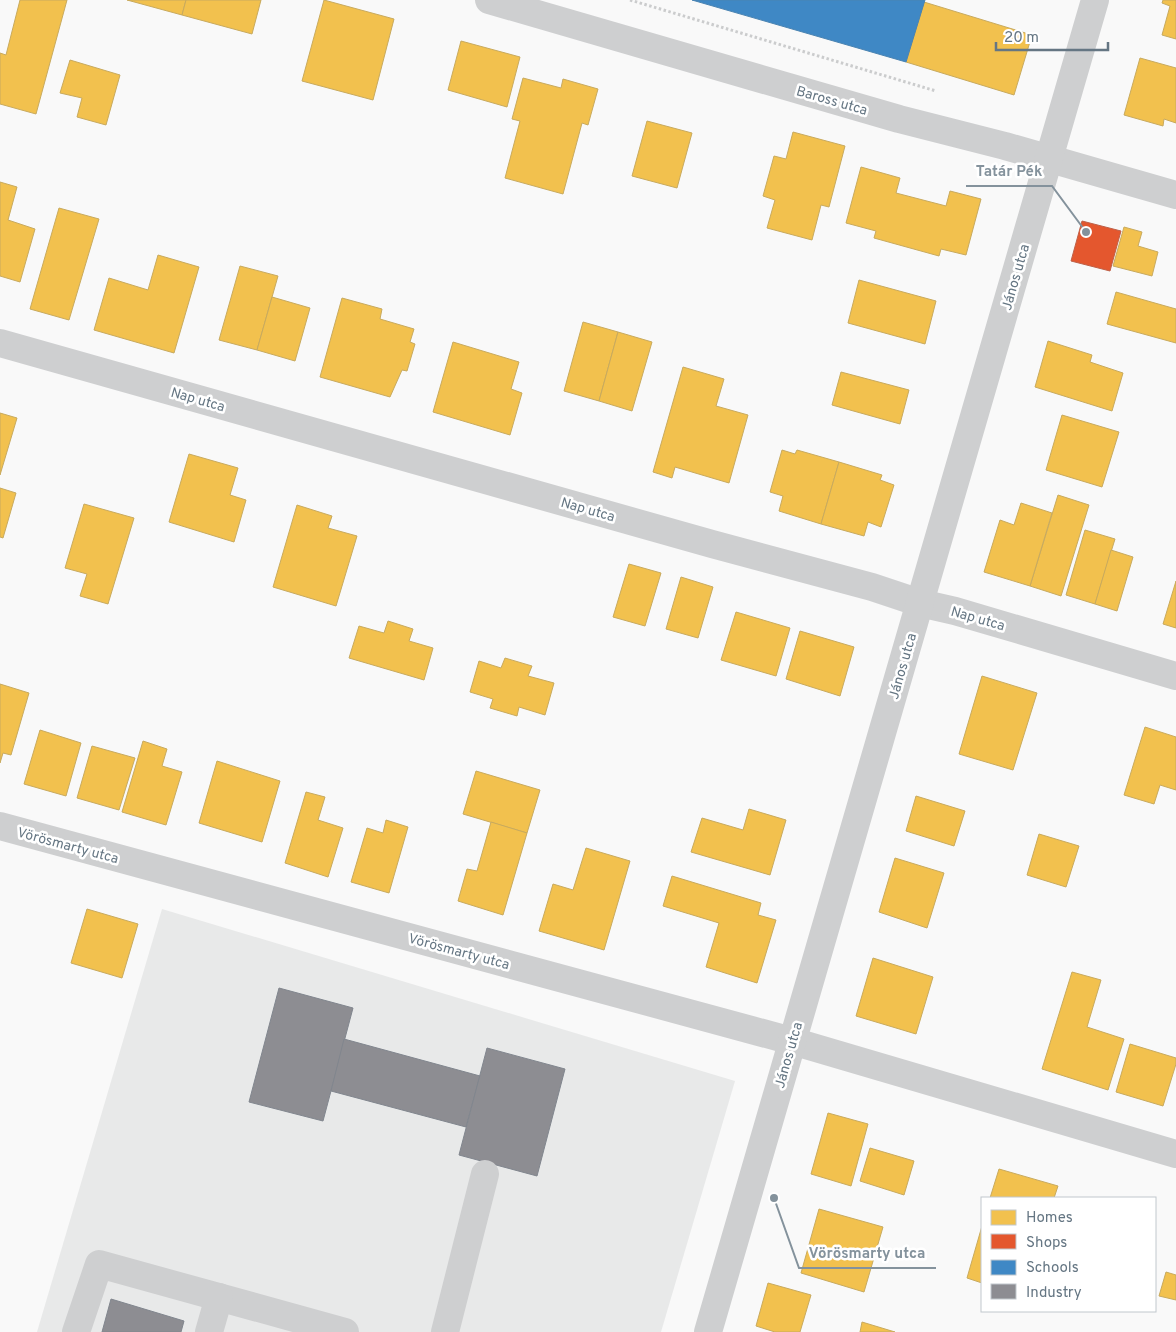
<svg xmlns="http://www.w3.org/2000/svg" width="1176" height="1332" font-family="Overpass,sans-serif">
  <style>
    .built { fill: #e8e9e9 }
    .homes { fill: #f2c14e; stroke: #c8aa5e }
    .shops { fill: #e4572e; stroke: #be6048 }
    .schools { fill: #3f88c5; stroke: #4a83b1 }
    .industry { fill: #8d8d92; stroke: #81868e }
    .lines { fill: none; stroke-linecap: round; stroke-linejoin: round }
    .path { stroke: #cbcccd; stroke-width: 3; stroke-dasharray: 2.5 2.5; stroke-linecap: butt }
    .minor { stroke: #cecfd0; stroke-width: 28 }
    .labels { text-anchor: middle; stroke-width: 5; stroke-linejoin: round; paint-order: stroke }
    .street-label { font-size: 14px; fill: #657683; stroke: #fff }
    .leader { fill: none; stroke: #84929c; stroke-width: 2 }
    .callout-dot { fill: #84929c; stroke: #fff; stroke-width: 2 }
    .callout-label { font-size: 15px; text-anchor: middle; font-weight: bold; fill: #84929c; stroke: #fff; stroke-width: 5; stroke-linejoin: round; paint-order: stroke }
  </style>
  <rect width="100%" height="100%" fill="#f9f9f9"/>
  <!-- built -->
  <path class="built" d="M162,909L735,1081L661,1332H37Z"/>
  <!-- homes -->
  <g class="homes">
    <path d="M20,0H67L36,114L0,104V53L6,55Z"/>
    <path d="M127,0H186L182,15Z"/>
    <path d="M186,0H261L252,34L182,15Z"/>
    <path d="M324,0L394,19L373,100L302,81Z"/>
    <path d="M1163,0H1176V39L1162,35L1170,6L1162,3Z"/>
    <path d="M924,2L1032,35L1014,95L906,62Z"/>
    <path d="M461,41L520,57L507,107L448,90Z"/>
    <path d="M1140,58L1176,68V123L1164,119L1163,126L1124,115Z"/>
    <path d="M70,60L120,75L106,125L77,117L82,98L60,93Z"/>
    <path d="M523,78L561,88L563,79L598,89L588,125L582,123L563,194L505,178L520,121L512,119Z"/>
    <path d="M647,121L692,133L677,188L632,176Z"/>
    <path d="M793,132L845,146L829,207L821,205L812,240L767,228L775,200L763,196L774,156L786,159Z"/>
    <path d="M861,167L900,178L896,193L946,206L950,191L981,199L966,255L941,249L939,256L874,238L876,231L846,223Z"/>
    <path d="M0,182L17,187L8,220L35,229L20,282L0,276Z"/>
    <path d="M59,208L99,219L69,320L30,309Z"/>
    <path d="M1124,227L1142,232L1138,246L1158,252L1152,276L1113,266Z"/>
    <path d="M158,255L199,267L174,353L94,330L109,278L148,290Z"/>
    <path d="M240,266L278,276L257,350L219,340Z"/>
    <path d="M859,280L936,301L925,344L848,323Z"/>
    <path d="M1116,292L1176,309V343L1107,324Z"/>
    <path d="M272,297L310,308L295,361L257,350Z"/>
    <path d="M342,298L382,309L380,319L414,329L410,342L415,344L407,371L402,370L390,397L320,377Z"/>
    <path d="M583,322L618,332L599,401L564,391Z"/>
    <path d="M618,332L652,342L632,411L599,401Z"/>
    <path d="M1048,341L1092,355L1090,362L1123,373L1112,411L1035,387Z"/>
    <path d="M453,342L519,362L511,389L522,393L510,435L433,412Z"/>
    <path d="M683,367L724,379L716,406L748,415L729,483L675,467L672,478L653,472Z"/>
    <path d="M841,372L909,390L900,424L832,405Z"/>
    <path d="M0,413L17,418L0,475Z"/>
    <path d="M1062,415L1119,432L1102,487L1046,470Z"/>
    <path d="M782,450L795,454L797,450L839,462L821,524L779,511L783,496L770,492Z"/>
    <path d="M189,454L238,468L230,495L246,500L234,542L169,522Z"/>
    <path d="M839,462L882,475L880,480L894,485L881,527L868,522L864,536L821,524Z"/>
    <path d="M0,488L16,493L3,538L0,537Z"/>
    <path d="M1058,495L1089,505L1061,596L1030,586Z"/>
    <path d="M1021,503L1052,513L1030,586L984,572L1000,520L1014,525Z"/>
    <path d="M84,504L134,518L108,604L80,596L87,574L65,568Z"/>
    <path d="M297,505L332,516L328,528L357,536L336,606L273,587Z"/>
    <path d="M1085,530L1115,539L1095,604L1066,595Z"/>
    <path d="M1111,550L1133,557L1117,611L1095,604Z"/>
    <path d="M629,564L661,573L645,626L613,617Z"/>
    <path d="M681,577L713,587L698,638L666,629Z"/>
    <path d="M1176,581V628L1163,624Z"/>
    <path d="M736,612L790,628L776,676L721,660Z"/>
    <path d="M388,621L413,629L409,641L433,648L424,680L349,658L359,626L384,633Z"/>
    <path d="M800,631L854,647L840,696L786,679Z"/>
    <path d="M505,658L532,666L528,676L554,683L545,715L519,707L517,716L490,708L493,699L470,692L479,661L501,668Z"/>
    <path d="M982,676L1037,693L1013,770L959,754Z"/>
    <path d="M0,684L29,693L11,755L3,753L0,763Z"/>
    <path d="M1145,727L1176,737V790L1160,785L1154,804L1124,795Z"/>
    <path d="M40,730L81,743L66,796L24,784Z"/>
    <path d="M143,741L167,749L162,766L182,772L166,825L122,812Z"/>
    <path d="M92,746L135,758L119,810L77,798Z"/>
    <path d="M217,761L280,781L262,842L199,823Z"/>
    <path d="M476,771L540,790L527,833L463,814Z"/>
    <path d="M306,792L325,797L318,820L343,828L328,877L285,863Z"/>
    <path d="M916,796L965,811L954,846L906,831Z"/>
    <path d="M749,809L786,820L770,875L691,852L702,818L743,830Z"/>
    <path d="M386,820L408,827L389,893L351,882L367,828L383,833Z"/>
    <path d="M491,822L527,833L503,915L458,901L467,869L477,871Z"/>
    <path d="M1039,834L1079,846L1066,887L1027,875Z"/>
    <path d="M586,848L630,861L604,950L539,931L553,884L573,890Z"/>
    <path d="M895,858L944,873L927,928L879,912Z"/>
    <path d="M672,876L761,903L758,915L776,920L757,983L706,967L719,923L663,906Z"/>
    <path d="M87,909L138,924L122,978L71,963Z"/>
    <path d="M873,958L933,977L916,1034L856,1016Z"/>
    <path d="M1072,972L1101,980L1087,1027L1124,1039L1108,1090L1042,1069Z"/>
    <path d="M1130,1044L1176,1058V1064L1163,1106L1116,1092Z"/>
    <path d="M828,1113L868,1124L851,1186L811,1174Z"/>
    <path d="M870,1148L914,1161L904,1195L860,1181Z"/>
    <path d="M999,1169L1058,1186L1054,1198H990Z"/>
    <path d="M819,1209L883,1227L864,1292L801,1273Z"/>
    <path d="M982,1226V1283L967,1278Z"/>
    <path d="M1166,1272L1176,1275V1300L1159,1296Z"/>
    <path d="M768,1283L811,1295L800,1332H775L756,1326Z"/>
    <path d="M862,1322L895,1332H860Z"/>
  </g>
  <!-- shops -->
  <path class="shops" d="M1082,221L1121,231L1110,271L1071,261Z"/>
  <!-- schools -->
  <path class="schools" d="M692,0H925L906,62Z"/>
  <!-- industry -->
  <g class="industry">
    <path d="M279,988L353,1008L323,1121L249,1102Z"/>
    <path d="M344,1039L480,1076L466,1127L331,1091Z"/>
    <path d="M487,1048L565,1069L537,1176L459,1155Z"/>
    <path d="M111,1299L184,1321L181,1332H102Z"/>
  </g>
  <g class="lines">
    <!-- path -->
    <path class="path" d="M630,0L936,91"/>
    <!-- minor -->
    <g class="minor">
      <path d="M489,0L899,119L1005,146L1176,195"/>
      <path d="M0,343L712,544L872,587L920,603L955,611L1176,676"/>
      <path d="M0,826L792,1041L1176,1154"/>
      <path d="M76,1332L99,1264L345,1332"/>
      <path d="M209,1332L219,1297"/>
      <path d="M445,1332L485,1174"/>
      <path d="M708,1332L1095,0"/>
    </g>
  </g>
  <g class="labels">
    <!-- street labels -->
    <g class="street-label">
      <text transform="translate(832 100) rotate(16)" y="5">Baross utca</text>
      <text transform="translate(1015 277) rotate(-74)" y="5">János utca</text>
      <text transform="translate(198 399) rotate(16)" y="5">Nap utca</text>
      <text transform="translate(588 509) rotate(16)" y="5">Nap utca</text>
      <text transform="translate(978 618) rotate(16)" y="5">Nap utca</text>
      <text transform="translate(902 666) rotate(-74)" y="5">János utca</text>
      <text transform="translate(68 845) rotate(15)" y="5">Vörösmarty utca</text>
      <text transform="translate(459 951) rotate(15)" y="5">Vörösmarty utca</text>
      <text transform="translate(788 1055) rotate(-74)" y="5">János utca</text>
    </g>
  </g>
  <!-- callouts -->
  <path class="leader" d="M1086 232L1052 186H966M774 1198L799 1268H936"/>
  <g class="callout-dot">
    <circle cx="1086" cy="232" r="5"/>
    <circle cx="774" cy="1198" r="5"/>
  </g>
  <g class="callout-label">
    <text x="1009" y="176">Tatár Pék</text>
    <text x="867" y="1258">Vörösmarty utca</text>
  </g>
  <!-- legend -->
  <rect x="981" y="1197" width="175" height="115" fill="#ffffff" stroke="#c1c8cd"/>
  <rect x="991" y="1210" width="25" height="15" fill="#f2c14e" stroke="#c1c8cd"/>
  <text x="1026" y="1222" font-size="15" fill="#657683">Homes</text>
  <rect x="991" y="1234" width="25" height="15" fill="#e4572e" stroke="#c1c8cd"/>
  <text x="1026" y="1247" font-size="15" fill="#657683">Shops</text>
  <rect x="991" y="1260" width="25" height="15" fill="#3f88c5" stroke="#c1c8cd"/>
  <text x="1026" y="1272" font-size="15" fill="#657683">Schools</text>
  <rect x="991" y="1284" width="25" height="15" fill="#8d8d92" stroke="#c1c8cd"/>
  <text x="1026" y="1297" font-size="15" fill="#657683">Industry</text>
  <!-- scale -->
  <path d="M996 42v8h112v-8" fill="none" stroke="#657683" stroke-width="2.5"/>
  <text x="1004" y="42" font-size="15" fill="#657683" stroke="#ffffff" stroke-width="4" paint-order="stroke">20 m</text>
</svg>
